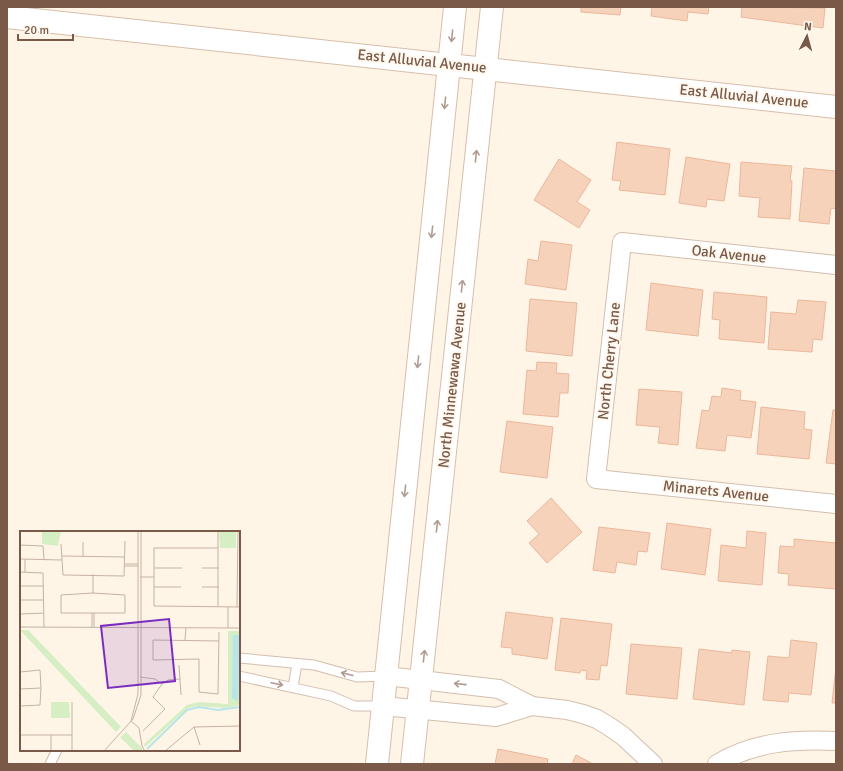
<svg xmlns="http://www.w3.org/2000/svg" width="843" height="771" font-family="Signika,sans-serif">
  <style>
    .building { fill: #f7d2bb; stroke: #ebb79a }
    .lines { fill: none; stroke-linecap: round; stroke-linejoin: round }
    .lane-casing { stroke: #d4bead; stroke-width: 11 }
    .street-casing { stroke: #d4bead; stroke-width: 20 }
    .secondary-casing { stroke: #d8beaa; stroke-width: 24 }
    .lane { stroke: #fff; stroke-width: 9 }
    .street { stroke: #fff; stroke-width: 18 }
    .secondary { stroke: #fff; stroke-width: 22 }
    .oneway { stroke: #b09b91 }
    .labels { text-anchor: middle; stroke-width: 4; stroke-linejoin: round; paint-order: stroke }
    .street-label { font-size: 15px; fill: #7b5948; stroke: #fff8ef }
    .inset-river { fill: none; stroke: #b8e4ea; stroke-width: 2 }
    .inset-road { fill: none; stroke: #c6b2a2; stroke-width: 1 }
    .view { fill: #7b2cbf; fill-opacity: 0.15; stroke: #7b2cbf; stroke-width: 2 }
    .inset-edge { fill: none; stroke: #7b5948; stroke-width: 2 }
  </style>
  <rect width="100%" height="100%" fill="#fef5e7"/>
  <!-- building -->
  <g class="building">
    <path d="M581,7H621L620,15L581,12Z"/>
    <path d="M652,7H709L708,14L688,12L687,21L651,16Z"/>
    <path d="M742,7L825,8L823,28L741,17Z"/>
    <path d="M617,142L670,149L665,195L619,190L621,181L612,180Z"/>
    <path d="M686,157L730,164L724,201L707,199L706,207L679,203Z"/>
    <path d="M559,159L591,180L577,202L590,210L579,228L534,200Z"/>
    <path d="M741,162L792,166L790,180L792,181L790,219L758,217L760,198L739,196Z"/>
    <path d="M804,168L836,171V209L831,208L829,224L799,221Z"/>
    <path d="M541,241L572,245L566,290L525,284L528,259L538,261Z"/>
    <path d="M651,283L703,290L698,336L646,330Z"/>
    <path d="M714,292L767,297L764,343L719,339L720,320L712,319Z"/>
    <path d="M530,299L577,303L572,356L526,351Z"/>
    <path d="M798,300L826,302L822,340L813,339L812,352L768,349L771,312L796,314Z"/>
    <path d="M537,362L557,363L556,373L569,374L568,393H560L558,417L523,414L527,370L536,371Z"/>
    <path d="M722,388L741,391L740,400L756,402L751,438L727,435L725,451L696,448L702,410L709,411L712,396L721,397Z"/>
    <path d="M639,389L682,392L678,445L658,443L660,427L636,425Z"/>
    <path d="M761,407L805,412L804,429L812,430L809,459L757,454Z"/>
    <path d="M833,410H836V464L826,463Z"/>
    <path d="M507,421L553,427L547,478L500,472Z"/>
    <path d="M551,498L582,532L547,563L529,543L539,534L527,521Z"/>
    <path d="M667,523L711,529L705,575L661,569Z"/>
    <path d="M599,527L650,533L647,552L638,551L636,565L617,562L615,573L593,570Z"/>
    <path d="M747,531L766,533L762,585L718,581L721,545L746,548Z"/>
    <path d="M794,539L836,543V589L788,585L789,574L778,573L780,546L794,547Z"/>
    <path d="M506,612L553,618L547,659L512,654V648L501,647Z"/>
    <path d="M561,618L612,624L607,666L601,665L599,680L586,679L587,671L581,670L580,673L555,670Z"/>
    <path d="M791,640L817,643L811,695L789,693L788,702L763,700L768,656L789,658Z"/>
    <path d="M631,644L682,648L677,699L626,694Z"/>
    <path d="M699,649L732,653V650L750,652L744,705L693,699Z"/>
    <path d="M836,667V703H832Z"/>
    <path d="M498,749L548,759L547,764H495Z"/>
    <path d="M576,755L593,764H572Z"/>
  </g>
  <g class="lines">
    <!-- lane casing -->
    <g class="lane-casing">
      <g id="lane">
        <path d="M239,658L314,665L357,677L386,676"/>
        <path d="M239,676L331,696L354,706H383"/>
        <path d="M293,687L297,664"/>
        <path d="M50,764L57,750"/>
      </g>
    </g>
    <!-- street casing -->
    <g class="street-casing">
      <g id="street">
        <path d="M836,265L622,242L596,479L836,504"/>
        <path d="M386,676L499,689L532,706L567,710L583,714L597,719L610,727L623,736L653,764"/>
        <path d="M383,706L496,717L532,706"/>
        <path d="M717,764C753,742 794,739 836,741"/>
      </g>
    </g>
    <!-- secondary casing -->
    <g class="secondary-casing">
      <g id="secondary">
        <path d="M7,17L836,107"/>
        <path d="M377,764L455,7"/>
        <path d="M412,764L492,7"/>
      </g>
    </g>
    <!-- lane -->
    <use href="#lane" class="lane"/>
    <!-- street -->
    <use href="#street" class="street"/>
    <!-- secondary -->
    <use href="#secondary" class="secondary"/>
  </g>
  <!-- one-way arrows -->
  <defs><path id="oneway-shaft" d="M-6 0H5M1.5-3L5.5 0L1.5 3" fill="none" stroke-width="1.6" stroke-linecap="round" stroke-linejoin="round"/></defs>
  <g class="oneway">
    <use href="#oneway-shaft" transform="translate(452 36) rotate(96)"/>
    <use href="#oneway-shaft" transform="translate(445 103) rotate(96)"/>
    <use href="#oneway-shaft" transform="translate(476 156) rotate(-84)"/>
    <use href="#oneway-shaft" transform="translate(432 232) rotate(96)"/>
    <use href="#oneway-shaft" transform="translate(462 286) rotate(-84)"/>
    <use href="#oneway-shaft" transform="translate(418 362) rotate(96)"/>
    <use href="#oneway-shaft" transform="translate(405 491) rotate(96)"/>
    <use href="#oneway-shaft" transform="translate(437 526) rotate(-84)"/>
    <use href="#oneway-shaft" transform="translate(424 656) rotate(-84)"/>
    <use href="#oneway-shaft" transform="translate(347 674) rotate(-166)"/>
    <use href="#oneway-shaft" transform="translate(277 684) rotate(12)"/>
    <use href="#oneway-shaft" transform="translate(460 684) rotate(-174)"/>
  </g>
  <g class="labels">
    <!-- street labels -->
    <g class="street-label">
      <text transform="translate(422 61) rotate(6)" y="5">East Alluvial Avenue</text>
      <text transform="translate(744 96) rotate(6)" y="5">East Alluvial Avenue</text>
      <text transform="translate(729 254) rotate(6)" y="5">Oak Avenue</text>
      <text transform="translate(609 361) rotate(-84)" y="5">North Cherry Lane</text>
      <text transform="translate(452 385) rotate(-84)" y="5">North Minnewawa Avenue</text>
      <text transform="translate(716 491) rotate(6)" y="5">Minarets Avenue</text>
    </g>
  </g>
  <!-- overview -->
  <g transform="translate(20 531)">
    <rect width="220" height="220" fill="#fef5e7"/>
    <path d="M22,0H41L38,15L22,13ZM199,0H216V17H200ZM0,99H8L101,196L96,201ZM208,100H220V174L207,177L177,175L168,177L125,216L124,213L167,174L179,171L208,173ZM31,171H49L50,187H31ZM106,201L120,215L124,220H114L100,206Z" fill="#d5eec3"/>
    <path d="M213,104H220L218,170L212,167Z" fill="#b8e4ea"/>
    <path class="inset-river" d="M127,218L167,179L179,176L198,179L220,176"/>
    <path class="inset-road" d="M41,13L43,44L104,45L105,10M0,14L23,15L24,28M198,17H134V75L220,76M42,25L104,26M63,25V11M0,28L42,29M105,33H118M104,35H118M134,37H162M182,37H199M0,41L23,42L24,96M5,41V28M120,46H134M0,55H24M134,56H161M182,56H199M73,62L105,64V82H41V64ZM73,62V43M0,69H23M198,76V0M208,76V97M217,76L218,0M0,83L24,82M0,96L220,97M72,96V82M74,96V82M165,109L166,97M199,110L133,109V129L179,128V161L198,163L199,101M159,134L161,164M0,141L20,139L21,157L20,174L0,175M120,146L135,148L142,153L148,149L160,148M0,158L21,157M111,190L119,197L122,215L125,220M111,190L118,163V0M174,196L180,214M123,200L145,178L133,166L142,153M0,204H52M31,204V220M52,220V171M84,220L113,188L121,164V0M145,220L174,196L220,195"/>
    <path class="view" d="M149,88L155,150L88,157L81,95Z"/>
    <rect width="220" height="220" class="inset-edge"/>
  </g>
  <!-- border -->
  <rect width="843" height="771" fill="none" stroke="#7b5948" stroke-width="16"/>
  <!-- north arrow -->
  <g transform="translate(807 36) rotate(6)" stroke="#fff8ef" stroke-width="3" paint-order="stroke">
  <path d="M0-3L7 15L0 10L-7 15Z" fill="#7b5948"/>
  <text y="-6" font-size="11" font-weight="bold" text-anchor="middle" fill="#7b5948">N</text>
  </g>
  <!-- scale -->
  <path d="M18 34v6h55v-6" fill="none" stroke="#7b5948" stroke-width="2"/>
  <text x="24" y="34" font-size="12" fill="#7b5948" stroke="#fff8ef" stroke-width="3" paint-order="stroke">20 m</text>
</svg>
